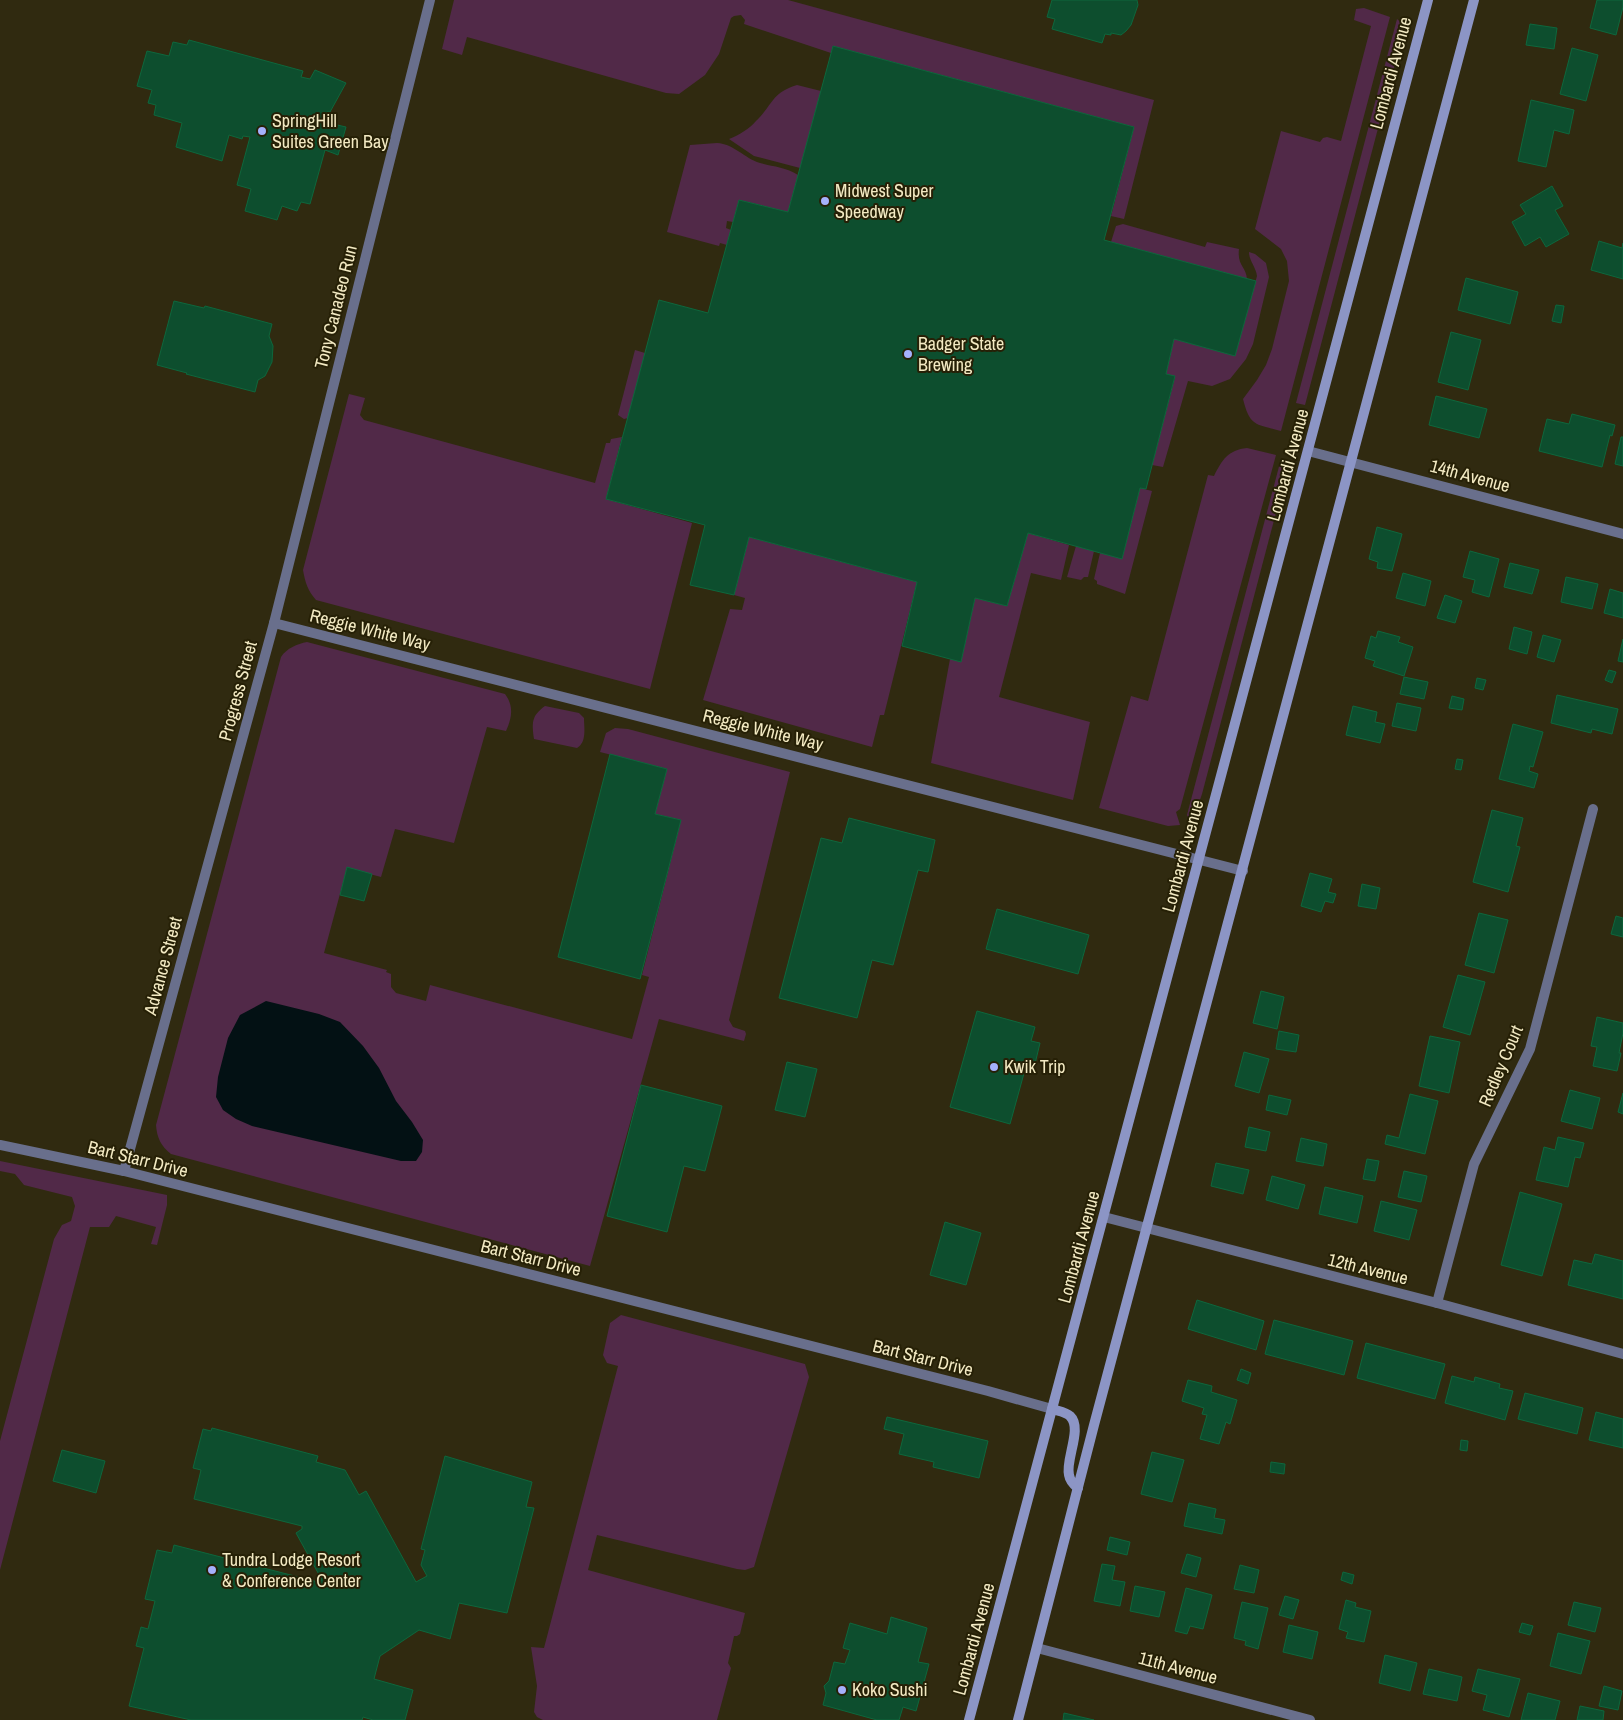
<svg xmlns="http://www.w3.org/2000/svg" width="1623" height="1720" font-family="'Archivo Narrow',sans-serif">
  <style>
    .green { fill: #512948 }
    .water { fill: #031114 }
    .building { fill: #0d4e2e; stroke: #0e673d }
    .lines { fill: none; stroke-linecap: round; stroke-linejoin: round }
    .street { stroke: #696f8c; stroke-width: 10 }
    .secondary { stroke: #8c95c5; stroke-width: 10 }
    .poi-dot { fill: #a5b1fc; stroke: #262006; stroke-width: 2 }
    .labels { text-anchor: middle; stroke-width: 4; stroke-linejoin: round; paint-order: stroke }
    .street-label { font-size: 18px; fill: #f3eac3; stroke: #262006 }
    .poi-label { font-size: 18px; fill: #f3eac3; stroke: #262006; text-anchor: start }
  </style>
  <rect width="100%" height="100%" fill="#302a10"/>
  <!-- green -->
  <g class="green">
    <path d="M454,0H788L1154,100L1124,219L1111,216L1134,127L833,46L831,53L744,24L745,20L741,15L734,16L731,18L719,54L705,75L679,94L666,93L467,37L462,55L442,49Z"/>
    <path d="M1364,8L1390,17L1281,431C1256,424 1250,427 1243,399L1257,380L1266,365L1272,349L1289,281L1287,261L1281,249L1255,229L1281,131L1320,142L1323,138L1327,137L1341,141L1371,26L1354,20L1356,9Z"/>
    <path d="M1397,19L1405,26L1305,405L1296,403Z"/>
    <path d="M797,85L821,91L800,168L754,156L729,139C739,135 749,129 756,121C773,105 771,93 797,85Z"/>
    <path d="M717,143C734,144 744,158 760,163C773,167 786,167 798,175L788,212L739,200L733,222L727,221L726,228L731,230L727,245L720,243L719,246L667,232L690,145Z"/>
    <path d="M1123,224L1205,247L1207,242L1239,249C1237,266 1246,266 1247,279L1111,242L1116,226Z"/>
    <path d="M1249,252L1255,254L1266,263L1269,277L1253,344L1246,359L1230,379L1212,386L1188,381L1163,467L1152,465L1175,377L1166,374L1174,339L1235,355L1257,276C1256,267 1249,261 1249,252Z"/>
    <path d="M635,350L645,353L628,418L624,419L618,415Z"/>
    <path d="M349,394L365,398L360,415L364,420L595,483L606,443H610L611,439L622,437L606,499L692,523L650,689L316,600C308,591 305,582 303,570Z"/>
    <path d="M1247,448L1276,455L1180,809L1176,812L1180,825L1168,826L1099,808L1131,696L1148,701L1208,475L1214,476C1222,460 1228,450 1247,448Z"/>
    <path d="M1281,459L1288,467L1202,794L1194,817L1190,822L1187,815Z"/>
    <path d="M1140,488L1152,491L1125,594L1097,584V581L1094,579L1100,553L1122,558Z"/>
    <path d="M1028,533L1069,545L1061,580L1031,573L999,697L1090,722L1073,800L931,763L950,659L961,661L975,598L1007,606Z"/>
    <path d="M749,537L917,582L884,715H880L872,747L703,700L730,609L742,610L745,598L734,595Z"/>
    <path d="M1076,546L1094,551L1088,577H1084L1081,580L1067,577Z"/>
    <path d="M307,642L505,694C514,706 512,718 506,731L487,727L454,843L395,829L381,877L347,868L324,953L387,970L386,972L391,974V987L396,993L426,1001L430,985L632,1039L649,977L642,975L681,820L655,814L667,769L600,752L606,733L615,728L628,729L790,772L729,1020L733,1027L745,1031L746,1034L744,1041L659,1019L590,1266L171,1154C161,1146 157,1138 156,1125L281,657C287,648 297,644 307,642Z"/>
    <path d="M545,706L579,713L584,718C584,728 587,742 577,748L534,739C532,723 531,716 545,706Z"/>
    <path d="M0,1161L167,1195V1205L157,1245L151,1244L156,1227L116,1216L109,1227H90L0,1570V1441L54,1239L62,1225L71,1221L75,1206L72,1197L24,1185L15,1174L0,1171Z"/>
    <path d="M621,1315L805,1364L809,1377L754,1567L745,1570L737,1569L597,1535L588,1570L745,1613L740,1634L737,1636H734L728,1663L731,1668L717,1720H543L537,1717L534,1712L537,1686L531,1647L544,1648L618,1366L607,1363L603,1355L610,1323Z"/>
  </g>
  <!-- water -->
  <path class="water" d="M266,1001L319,1014L340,1022L363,1046L379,1068L396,1101L412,1122L423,1140L422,1152L416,1161H401L252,1126L236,1119L223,1110L216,1097L218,1077L228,1038L240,1015Z"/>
  <!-- building -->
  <g class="building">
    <path d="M1052,0H1137L1138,5L1131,25L1126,31L1121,35L1111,33V35L1105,34L1102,43L1052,29L1055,19L1047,17Z"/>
    <path d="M1597,0H1623V7L1616,35L1590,28Z"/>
    <path d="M1530,24L1557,28L1554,49L1526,45Z"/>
    <path d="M189,40L303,71L301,77L310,79L315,70L346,83L330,112H327L326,116L334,118L333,124L346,127L338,155L325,150L310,204L301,202L297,211L282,206L277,220L245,211L251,189L237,185L250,137L243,136L242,139L229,135L222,161L176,147L182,123L154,115L156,105L148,103L152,90L137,86L147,51L169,56L173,42L187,45Z"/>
    <path d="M833,46L1134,127L1104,240L1256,281L1235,356L1174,339L1166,374L1175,376L1146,489L1140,488L1122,559L1028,533L1007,606L975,598L961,662L902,646L917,582L749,537L734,595L690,585L705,525L606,499L659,300L708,313L739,200L788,212Z"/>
    <path d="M1572,48L1598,55L1586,101L1560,94Z"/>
    <path d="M1531,100L1574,110L1569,134L1554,130L1546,167L1518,161Z"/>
    <path d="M1552,186L1563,206L1555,210L1569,234L1546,247L1540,237L1525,246L1512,222L1526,214L1520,205Z"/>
    <path d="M1599,241L1622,248L1623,243V279L1591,270Z"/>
    <path d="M1466,278L1518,292L1510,324L1458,310Z"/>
    <path d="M174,301L204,308L205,306L272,324L269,336L273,346L272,362L265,376L258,380L255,392L186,374L187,373L157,365Z"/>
    <path d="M1556,305L1564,306L1561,323L1552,321Z"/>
    <path d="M1451,332L1481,340L1468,390L1438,382Z"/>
    <path d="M1436,396L1487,409L1479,438L1429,425Z"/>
    <path d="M1572,414L1615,425L1612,436L1610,435L1602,467L1539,451L1547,419L1569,424Z"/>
    <path d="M1621,437H1623V466L1615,464Z"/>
    <path d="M1377,527L1402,534L1392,571L1377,568L1378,562L1369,559Z"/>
    <path d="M1470,551L1499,559L1489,597L1472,592L1475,580L1463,577Z"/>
    <path d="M1510,563L1539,570L1532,594L1504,587Z"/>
    <path d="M1403,573L1431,581L1425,606L1396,598Z"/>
    <path d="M1566,577L1598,584L1592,609L1561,602Z"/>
    <path d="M1610,589L1623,593V618L1604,613Z"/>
    <path d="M1445,595L1462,601L1455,623L1437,618Z"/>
    <path d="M1514,627L1532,632L1527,654L1509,649Z"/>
    <path d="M1378,631L1400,637L1398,642L1413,647L1404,676L1373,666L1375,661L1365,658L1371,636L1376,638Z"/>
    <path d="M1543,635L1561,640L1554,662L1537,657Z"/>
    <path d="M1623,639V662L1618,661Z"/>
    <path d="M1609,670L1616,672L1612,683L1605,680Z"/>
    <path d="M1404,677L1428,682L1424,699L1400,694Z"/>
    <path d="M1477,678L1486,680L1483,690L1475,688Z"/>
    <path d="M1557,695L1618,709L1612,734L1592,729L1591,733L1551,723Z"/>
    <path d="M1452,696L1464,699L1462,710L1449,708Z"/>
    <path d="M1397,703L1421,708L1416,731L1392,726Z"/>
    <path d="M1353,706L1377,712L1375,722L1385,724L1380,743L1346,735Z"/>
    <path d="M1513,724L1543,732L1533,767L1530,766L1529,771L1538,774L1534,788L1499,779Z"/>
    <path d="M610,754L667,769L655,814L681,820L640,979L558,957Z"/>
    <path d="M1457,759L1463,760L1461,770L1455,769Z"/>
    <path d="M1492,810L1523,818L1516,846L1520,847L1508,892L1473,882Z"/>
    <path d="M849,818L935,840L928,872L918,870L893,965L872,960L857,1018L779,998L821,838L842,843Z"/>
    <path d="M347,867L372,874L364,901L340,895Z"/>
    <path d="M1310,873L1332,879L1328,892L1336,894L1333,903L1325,901L1321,912L1301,906Z"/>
    <path d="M1362,884L1380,888L1376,909L1358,906Z"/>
    <path d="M997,909L1089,935L1078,974L986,949Z"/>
    <path d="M1479,913L1508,920L1494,973L1465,965Z"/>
    <path d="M1616,916L1623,918V937L1611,934Z"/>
    <path d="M1458,975L1485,982L1470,1035L1443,1027Z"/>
    <path d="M1261,991L1284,997L1277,1029L1253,1023Z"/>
    <path d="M977,1011L1035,1027L1031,1041L1040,1043L1034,1068L1026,1066L1010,1124L950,1107Z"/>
    <path d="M1597,1017L1623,1023V1033L1619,1053H1621L1617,1071L1593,1066L1597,1047L1591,1046Z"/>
    <path d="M1279,1031L1299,1035L1296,1052L1276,1049Z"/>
    <path d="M1430,1036L1460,1042L1449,1093L1419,1086Z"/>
    <path d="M1244,1052L1269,1059L1259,1093L1235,1086Z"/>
    <path d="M787,1062L817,1069L805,1117L775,1110Z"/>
    <path d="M641,1085L722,1106L705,1171L684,1166L667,1232L607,1216Z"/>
    <path d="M1570,1090L1600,1098L1592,1129L1561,1121Z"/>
    <path d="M1623,1093V1114L1618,1112Z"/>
    <path d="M1410,1094L1438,1101L1425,1154L1385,1144L1387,1135L1399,1138Z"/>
    <path d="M1269,1095L1291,1100L1287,1115L1266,1110Z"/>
    <path d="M1249,1127L1270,1132L1266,1151L1245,1147Z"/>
    <path d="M1558,1137L1584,1143L1580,1158L1575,1157L1568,1187L1536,1180L1544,1147L1555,1150Z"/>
    <path d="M1301,1138L1327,1144L1323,1166L1296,1161Z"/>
    <path d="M1367,1159L1379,1161L1375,1181L1363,1179Z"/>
    <path d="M1216,1163L1249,1170L1243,1194L1211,1186Z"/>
    <path d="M1404,1171L1427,1176L1421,1202L1398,1197Z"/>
    <path d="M1272,1176L1305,1185L1298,1209L1266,1200Z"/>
    <path d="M1325,1187L1363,1196L1357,1223L1319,1214Z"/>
    <path d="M1520,1192L1562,1204L1542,1276L1501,1265Z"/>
    <path d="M1381,1201L1417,1210L1409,1240L1374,1231Z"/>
    <path d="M945,1222L981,1233L966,1285L930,1275Z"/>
    <path d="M1595,1254L1623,1261V1299L1568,1285L1574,1260L1592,1264Z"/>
    <path d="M1197,1300L1264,1321L1256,1350L1188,1329Z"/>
    <path d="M1274,1320L1353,1341L1344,1375L1265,1354Z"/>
    <path d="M1366,1343L1445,1364L1435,1399L1357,1378Z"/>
    <path d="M1241,1369L1251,1373L1248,1384L1237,1380Z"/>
    <path d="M1452,1376L1474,1382L1475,1377L1500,1384L1499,1388L1513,1391L1505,1420L1445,1403Z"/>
    <path d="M1188,1380L1212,1386L1211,1392L1237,1400L1230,1424L1226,1422L1219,1444L1200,1439L1207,1415L1202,1414L1204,1408L1182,1401Z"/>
    <path d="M1525,1393L1583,1408L1577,1434L1518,1419Z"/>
    <path d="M1596,1412L1623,1419V1448L1589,1440Z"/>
    <path d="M887,1417L988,1441L979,1478L933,1467L934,1462L899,1454L904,1434L884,1429Z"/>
    <path d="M212,1428L318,1456L316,1462L345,1470L359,1495L366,1491L416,1582L427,1576L421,1565L425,1550L421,1549L445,1456L532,1482L526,1507L534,1508L507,1613L459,1603L450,1639L419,1630L380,1656L374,1679L413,1690L405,1720H373L363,1717L362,1720H191L129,1706L144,1648L136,1646L141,1627L148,1629L155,1601L145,1599L157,1550L172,1553L174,1545L318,1582L322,1580L296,1533L302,1529V1526L194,1499L201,1470L193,1468L203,1429L211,1431Z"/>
    <path d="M1461,1440L1468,1441L1467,1451L1460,1450Z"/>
    <path d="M62,1450L105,1461L96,1493L53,1481Z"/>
    <path d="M1152,1452L1184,1460L1172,1502L1141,1494Z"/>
    <path d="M1271,1462L1285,1464L1284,1474L1270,1472Z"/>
    <path d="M1189,1503L1216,1509L1214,1518L1225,1520L1222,1534L1184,1526Z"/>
    <path d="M1110,1537L1130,1542L1127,1555L1107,1550Z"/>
    <path d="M1187,1554L1201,1558L1196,1577L1181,1573Z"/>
    <path d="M1102,1564L1115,1566L1112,1580L1125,1582L1120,1606L1094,1601Z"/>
    <path d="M1240,1565L1259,1570L1254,1593L1234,1589Z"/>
    <path d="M1343,1572L1354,1575L1352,1584L1341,1580Z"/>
    <path d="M1135,1586L1165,1592L1159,1617L1130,1611Z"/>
    <path d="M1186,1588L1212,1595L1203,1629L1190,1626L1187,1634L1175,1631Z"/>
    <path d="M1285,1596L1299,1600L1293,1619L1279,1615Z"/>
    <path d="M1346,1600L1356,1603L1355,1607L1371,1611L1364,1642L1346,1638L1348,1632L1339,1629Z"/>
    <path d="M1242,1602L1268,1608L1258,1649L1245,1645L1246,1641L1234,1638Z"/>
    <path d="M1574,1602L1601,1608L1595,1632L1568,1625Z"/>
    <path d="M891,1617L927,1628L918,1662L929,1664L916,1711L903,1707L899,1720H877L823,1705L826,1693L824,1686L829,1681L834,1662L845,1664L850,1650L843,1648L850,1623L887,1634Z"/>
    <path d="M1522,1623L1533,1626L1530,1635L1519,1632Z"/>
    <path d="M1289,1625L1318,1632L1312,1659L1283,1652Z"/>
    <path d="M1558,1633L1590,1641L1581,1674L1550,1666Z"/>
    <path d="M1385,1655L1417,1663L1410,1691L1379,1683Z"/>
    <path d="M1429,1669L1462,1677L1457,1701L1423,1694Z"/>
    <path d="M1478,1669L1520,1679L1509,1717L1483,1710L1487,1695L1472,1691Z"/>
    <path d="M1604,1686L1622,1691L1618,1710L1599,1706Z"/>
    <path d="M1528,1693L1560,1701L1555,1720H1521Z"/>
    <path d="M1580,1706L1604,1711L1603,1720H1577Z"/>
    <path d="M1064,1713L1094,1720H1063Z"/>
  </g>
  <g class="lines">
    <!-- street -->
    <g class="street">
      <path d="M1308,451L1623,534"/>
      <path d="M274,623L1243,871"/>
      <path d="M0,1145L124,1171L988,1391L1052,1409"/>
      <path d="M124,1171L274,623L430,0"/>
      <path d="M1104,1217L1437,1303L1623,1354"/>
      <path d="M1437,1303L1474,1164L1530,1049L1593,809"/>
      <path d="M1037,1648L1310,1720"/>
    </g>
    <!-- secondary -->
    <g class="secondary">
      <path d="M1052,1409C1058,1411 1066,1412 1070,1416C1083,1428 1065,1460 1069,1475C1070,1481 1074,1485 1078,1488"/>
      <path d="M969,1720L1428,0"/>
      <path d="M1018,1720L1094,1425L1474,0"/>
    </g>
  </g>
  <!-- markers -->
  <g class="poi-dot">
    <circle cx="262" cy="131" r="5"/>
    <circle cx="825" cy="201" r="5"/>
    <circle cx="908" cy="354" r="5"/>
    <circle cx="994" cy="1067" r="5"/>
    <circle cx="212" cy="1570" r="5"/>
    <circle cx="842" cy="1690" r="5"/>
  </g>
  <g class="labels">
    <!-- street labels -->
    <g class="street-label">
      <text transform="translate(1391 73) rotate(-75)" y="6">Lombardi Avenue</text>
      <text transform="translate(336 307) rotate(-76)" y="6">Tony Canadeo Run</text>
      <text transform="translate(1288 465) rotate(-75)" y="6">Lombardi Avenue</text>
      <text transform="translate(1470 476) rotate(15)" y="6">14th Avenue</text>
      <text transform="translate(370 630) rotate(14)" y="6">Reggie White Way</text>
      <text transform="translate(238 691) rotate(-75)" y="6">Progress Street</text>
      <text transform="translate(763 730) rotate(14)" y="6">Reggie White Way</text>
      <text transform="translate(1183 856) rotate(-75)" y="6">Lombardi Avenue</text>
      <text transform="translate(163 966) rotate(-75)" y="6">Advance Street</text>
      <text transform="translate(1501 1066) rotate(-67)" y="6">Redley Court</text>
      <text transform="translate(138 1159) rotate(14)" y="6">Bart Starr Drive</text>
      <text transform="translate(1079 1247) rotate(-75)" y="6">Lombardi Avenue</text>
      <text transform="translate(531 1258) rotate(14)" y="6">Bart Starr Drive</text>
      <text transform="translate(1368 1269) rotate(14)" y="6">12th Avenue</text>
      <text transform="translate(923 1358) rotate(14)" y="6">Bart Starr Drive</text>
      <text transform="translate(974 1639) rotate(-75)" y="6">Lombardi Avenue</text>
      <text transform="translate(1178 1668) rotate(15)" y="6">11th Avenue</text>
    </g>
    <!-- poi labels -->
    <g class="poi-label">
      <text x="272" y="127">SpringHill<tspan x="272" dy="21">Suites Green Bay</tspan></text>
      <text x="835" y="197">Midwest Super<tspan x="835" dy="21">Speedway</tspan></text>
      <text x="918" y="350">Badger State<tspan x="918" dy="21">Brewing</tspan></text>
      <text x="1004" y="1073">Kwik Trip</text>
      <text x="222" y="1566">Tundra Lodge Resort<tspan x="222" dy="21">&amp; Conference Center</tspan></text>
      <text x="852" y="1696">Koko Sushi</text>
    </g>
  </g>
</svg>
